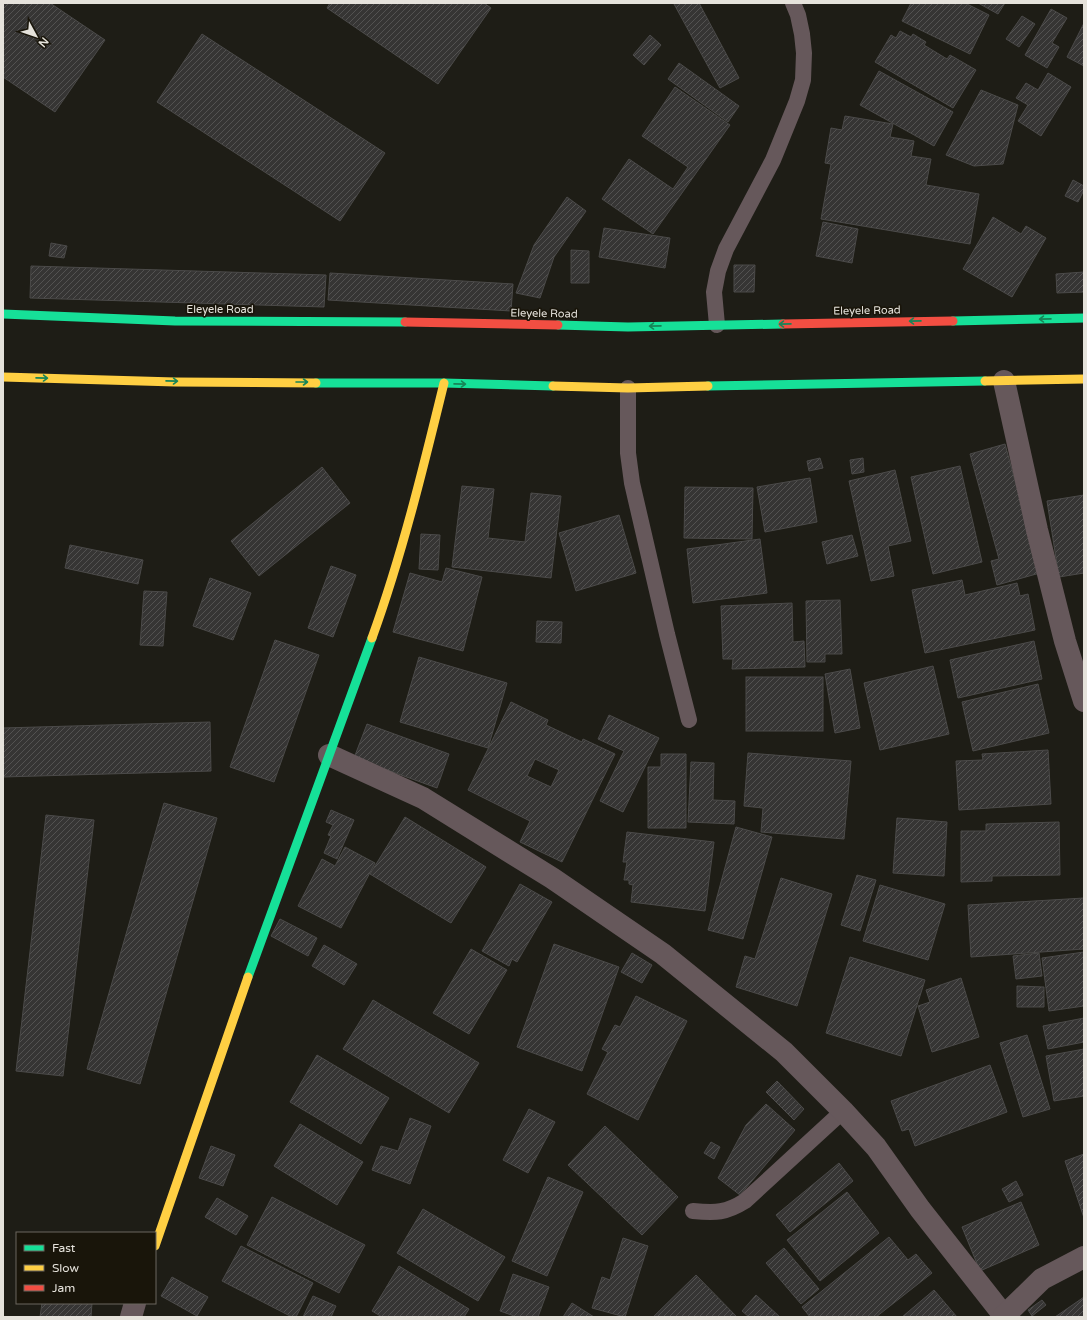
<svg xmlns="http://www.w3.org/2000/svg" width="1087" height="1320" font-family="'Varela Round',sans-serif">
  <style>
    .building { fill: url(#building-hatch); stroke: #4b4a49; fill-rule: evenodd }
    .lines { fill: none; stroke-linecap: round; stroke-linejoin: round }
    .lane { stroke: #66585b; stroke-width: 16 }
    .street { stroke: #66585b; stroke-width: 22 }
    .fast { stroke: #16e098; stroke-width: 9 }
    .slow { stroke: #ffcf43; stroke-width: 9 }
    .jam { stroke: #f24e42; stroke-width: 9 }
    .oneway { stroke: #178558 }
    .labels { text-anchor: middle; stroke-width: 3.5; stroke-linejoin: round; paint-order: stroke }
    .street-label { font-size: 11px; fill: #e5e2db; stroke: #19150a }
  </style>
  <defs>
    <pattern id="building-hatch" width="6" height="6" patternUnits="userSpaceOnUse"><rect width="6" height="6" fill="#363534"/><path d="M-1 1l2-2M0 6l6-6M5 7l2-2" fill="none" stroke="#535251"/></pattern>
  </defs>
  <rect width="100%" height="100%" fill="#1e1d16"/>
  <!-- building -->
  <g class="building">
    <path d="M3,3H50L105,40L55,112L3,77Z"/>
    <path d="M330,3H484L491,8L438,84L327,8Z"/>
    <path d="M675,3H699L739,78L720,88L674,4Z"/>
    <path d="M911,3H965L989,15L970,54L902,21Z"/>
    <path d="M978,3H1005L998,14Z"/>
    <path d="M1051,9L1067,18L1052,43L1059,47L1047,68L1025,55Z"/>
    <path d="M1022,16L1035,24L1019,47L1006,39Z"/>
    <path d="M1084,23V66L1067,57Z"/>
    <path d="M900,31L911,37L913,34L926,42L924,45L947,59L950,55L976,70L953,108L875,62L891,35L896,38Z"/>
    <path d="M202,34L385,153L340,221L157,102Z"/>
    <path d="M650,35L661,45L644,65L633,55Z"/>
    <path d="M679,63L739,106L728,122L668,79Z"/>
    <path d="M879,71L953,112L934,146L860,105Z"/>
    <path d="M1048,73L1071,87L1041,136L1018,121L1028,105L1016,98L1026,83L1038,90Z"/>
    <path d="M675,87L730,125L653,234L602,199L629,159L673,189L688,167L642,136Z"/>
    <path d="M981,90L1018,105L1003,164L974,166L946,155Z"/>
    <path d="M845,116L893,124L890,137L914,141L911,156L931,159L926,185L979,194L970,244L821,219L831,164L825,163L831,128L842,130Z"/>
    <path d="M1073,180L1084,186V190L1078,202L1065,196Z"/>
    <path d="M567,197L586,211L554,257L540,298L516,293L534,245Z"/>
    <path d="M993,217L1021,234L1026,226L1046,238L1012,297L963,269Z"/>
    <path d="M823,222L858,229L852,263L816,256Z"/>
    <path d="M604,228L670,238L665,268L599,257Z"/>
    <path d="M51,243L67,246L64,258L49,256Z"/>
    <path d="M571,250L589,251V283H571Z"/>
    <path d="M734,265H755L754,292H734Z"/>
    <path d="M31,266L326,275L324,307L30,298Z"/>
    <path d="M1084,272V292L1057,293L1056,274Z"/>
    <path d="M330,273L513,284L511,311L328,300Z"/>
    <path d="M1005,444L1040,573L997,585L991,561L999,559L970,454Z"/>
    <path d="M820,458L823,468L809,471L807,461Z"/>
    <path d="M863,458L864,472L852,474L850,460Z"/>
    <path d="M960,466L982,562L933,574L911,477Z"/>
    <path d="M322,467L350,503L259,576L231,541Z"/>
    <path d="M895,470L911,541L888,546L894,576L871,581L849,481Z"/>
    <path d="M810,478L817,522L765,532L757,487Z"/>
    <path d="M462,486L494,489L488,538L525,542L531,493L561,496L551,578L452,567Z"/>
    <path d="M685,487L753,488L752,539L684,538Z"/>
    <path d="M1084,495V573L1059,577L1047,501Z"/>
    <path d="M619,515L636,573L576,591L559,533Z"/>
    <path d="M421,534L440,535L438,570L419,569Z"/>
    <path d="M852,535L858,556L827,564L822,542Z"/>
    <path d="M760,539L767,593L693,603L687,549Z"/>
    <path d="M70,545L143,560L138,584L65,568Z"/>
    <path d="M331,566L356,575L333,637L308,628Z"/>
    <path d="M446,568L482,577L463,651L393,632L410,573L442,582Z"/>
    <path d="M210,578L251,593L233,640L193,626Z"/>
    <path d="M962,580L965,595L1017,583L1020,596L1028,594L1035,630L925,653L912,590Z"/>
    <path d="M144,591L167,592L163,646L140,645Z"/>
    <path d="M840,600L842,654H825V662H807L806,601Z"/>
    <path d="M792,603L793,642L804,641L805,667L732,669L733,659H723L721,606Z"/>
    <path d="M537,621L562,622L561,643L536,642Z"/>
    <path d="M275,640L319,655L274,782L230,767Z"/>
    <path d="M1034,641L1042,679L958,698L950,660Z"/>
    <path d="M419,657L507,683L488,748L400,722Z"/>
    <path d="M933,666L949,734L880,750L864,683Z"/>
    <path d="M850,669L860,728L835,733L825,674Z"/>
    <rect x="746" y="677" width="77" height="54"/>
    <path d="M1038,684L1049,733L973,751L962,702Z"/>
    <path d="M511,702L548,720L546,725L582,742L583,739L615,754L562,862L520,842L530,821L468,790ZM535,759L559,770L551,787L527,776Z"/>
    <path d="M609,715L659,738L623,812L600,801L624,751L598,739Z"/>
    <path d="M210,722L211,771L3,777V728Z"/>
    <path d="M367,724L449,754L437,788L354,758Z"/>
    <path d="M1048,750L1051,804L959,810L956,761L983,760L982,754Z"/>
    <path d="M748,753L851,761L844,839L761,832L763,808L744,806Z"/>
    <path d="M661,754H686V828H648V767H661Z"/>
    <path d="M691,762L714,763L713,800L735,801L734,824L688,822Z"/>
    <path d="M164,803L217,818L140,1084L87,1069Z"/>
    <path d="M331,810L354,820L337,859L324,853L331,836L328,835L333,825L326,822Z"/>
    <path d="M46,815L94,820L63,1076L16,1071Z"/>
    <path d="M405,817L486,867L451,923L370,874Z"/>
    <path d="M897,818L947,822L944,876L893,873Z"/>
    <path d="M1059,822L1060,875L992,876V881L961,882V831H986V824Z"/>
    <path d="M736,827L772,837L743,939L708,930Z"/>
    <path d="M627,832L714,842L705,911L631,902L633,885L629,884V880H624L627,862H623Z"/>
    <path d="M345,847L375,863L341,928L298,906L322,859L335,866Z"/>
    <path d="M857,875L876,880L860,931L841,925Z"/>
    <path d="M781,878L832,894L797,1006L736,987L745,956L755,959Z"/>
    <path d="M520,884L552,902L517,962L512,959L509,966L482,951Z"/>
    <path d="M880,885L945,904L928,960L863,941Z"/>
    <path d="M1084,898V949L971,957L968,905Z"/>
    <path d="M280,919L317,938L308,956L271,936Z"/>
    <path d="M554,944L619,967L582,1071L517,1047Z"/>
    <path d="M324,945L357,964L344,985L312,966Z"/>
    <path d="M471,949L507,970L469,1034L433,1013Z"/>
    <path d="M1084,952V1006L1049,1011L1042,958Z"/>
    <path d="M632,953L652,965L642,983L621,972Z"/>
    <path d="M1039,953L1042,976L1016,979L1013,956Z"/>
    <path d="M850,957L925,980L901,1056L826,1033Z"/>
    <path d="M961,978L979,1037L932,1052L918,1006L930,1002L926,990Z"/>
    <path d="M1017,986L1044,987V1007H1017Z"/>
    <path d="M636,996L687,1021L638,1120L587,1094L608,1052L602,1049L615,1025L620,1027Z"/>
    <path d="M373,1000L479,1063L449,1113L343,1049Z"/>
    <path d="M1084,1018V1042L1048,1049L1043,1026Z"/>
    <path d="M1027,1035L1050,1109L1023,1117L1000,1043Z"/>
    <path d="M1084,1049V1096L1054,1101L1046,1056Z"/>
    <path d="M317,1055L389,1098L361,1144L290,1102Z"/>
    <path d="M990,1065L1007,1112L915,1146L909,1129L902,1131L891,1101Z"/>
    <path d="M777,1081L804,1109L794,1120L766,1092Z"/>
    <path d="M766,1104L795,1130L740,1195L718,1178L746,1125Z"/>
    <path d="M529,1109L555,1122L528,1173L503,1160Z"/>
    <path d="M410,1118L431,1126L410,1184L372,1170L381,1146L398,1151Z"/>
    <path d="M300,1124L363,1162L337,1205L274,1166Z"/>
    <path d="M605,1126L678,1197L642,1235L568,1165Z"/>
    <path d="M711,1142L720,1147L714,1159L704,1153Z"/>
    <path d="M211,1146L235,1155L223,1186L199,1178Z"/>
    <path d="M1084,1154V1218L1065,1161Z"/>
    <path d="M839,1163L853,1181L790,1232L776,1215Z"/>
    <path d="M548,1177L583,1192L547,1276L512,1261Z"/>
    <path d="M1016,1181L1023,1195L1009,1202L1002,1189Z"/>
    <path d="M847,1192L879,1233L820,1281L787,1240Z"/>
    <path d="M272,1197L365,1245L339,1293L247,1245Z"/>
    <path d="M217,1198L248,1216L236,1235L205,1217Z"/>
    <path d="M1021,1202L1039,1245L980,1271L962,1227Z"/>
    <path d="M423,1209L505,1257L478,1301L397,1253Z"/>
    <path d="M889,1237L908,1260L916,1254L932,1273L876,1317H810L802,1307Z"/>
    <path d="M623,1238L648,1246L625,1317L592,1308L602,1277L610,1280Z"/>
    <path d="M241,1246L313,1283L296,1317H292L222,1281Z"/>
    <path d="M784,1248L819,1289L801,1304L766,1263Z"/>
    <path d="M399,1266L469,1309L464,1317H382L372,1311Z"/>
    <path d="M513,1274L549,1287L538,1317H517L500,1311Z"/>
    <path d="M696,1275L737,1317H653Z"/>
    <path d="M172,1277L208,1297L197,1316L161,1296Z"/>
    <path d="M934,1290L957,1317H902Z"/>
    <path d="M756,1295L780,1317H749L742,1311Z"/>
    <path d="M313,1296L336,1306L331,1317H303Z"/>
    <path d="M1084,1297V1317H1055Z"/>
    <path d="M1042,1300L1046,1305L1032,1316L1028,1310Z"/>
    <path d="M42,1303H92L91,1317H40Z"/>
    <path d="M572,1303L594,1317H563Z"/>
  </g>
  <g class="lines">
    <!-- lane -->
    <g class="lane">
      <path d="M717,325L714,292L718,271L726,249L773,160L797,101L803,80L804,53L802,34L798,15L793,3"/>
      <path d="M628,388V453L632,483L667,634L689,720"/>
      <path d="M693,1211C716,1213 726,1213 745,1201L843,1111"/>
    </g>
    <!-- street -->
    <g class="street">
      <path d="M1004,381L1037,530L1065,641L1084,701"/>
      <path d="M329,755L423,798L552,878L663,954L784,1052L843,1111L876,1147L920,1209L1005,1317"/>
      <path d="M1004,1316L1042,1279L1084,1257"/>
      <path d="M131,1317L135,1303"/>
    </g>
    <!-- fast -->
    <g class="fast">
      <path d="M3,314L175,321L405,322"/>
      <path d="M953,321L1084,318"/>
      <path d="M558,325L628,327L783,324"/>
      <path d="M316,383H444L553,386"/>
      <path d="M708,386L985,381"/>
      <path d="M248,977L372,638"/>
    </g>
    <!-- slow -->
    <g class="slow">
      <path d="M3,377L175,382L316,383"/>
      <path d="M985,381L1084,379"/>
      <path d="M553,386L628,388L708,386"/>
      <path d="M372,638C402,555 423,469 444,383"/>
      <path d="M155,1246L248,977"/>
    </g>
    <!-- jam -->
    <g class="jam">
      <path d="M405,322L558,325"/>
      <path d="M783,324L953,321"/>
    </g>
  </g>
  <!-- one-way arrows -->
  <defs><path id="oneway-shaft" d="M-6 0H5M1.5-3L5.5 0L1.5 3" fill="none" stroke-width="1.6" stroke-linecap="round" stroke-linejoin="round"/></defs>
  <g class="oneway">
    <use href="#oneway-shaft" transform="translate(1045 319) rotate(179)"/>
    <use href="#oneway-shaft" transform="translate(915 321) rotate(179)"/>
    <use href="#oneway-shaft" transform="translate(785 324) rotate(179)"/>
    <use href="#oneway-shaft" transform="translate(655 326) rotate(179)"/>
    <use href="#oneway-shaft" transform="translate(42 378) rotate(1)"/>
    <use href="#oneway-shaft" transform="translate(172 381) rotate(1)"/>
    <use href="#oneway-shaft" transform="translate(302 382)"/>
    <use href="#oneway-shaft" transform="translate(460 384) rotate(1)"/>
  </g>
  <g class="labels">
    <!-- street labels -->
    <g class="street-label">
      <text x="220" y="313">Eleyele Road</text>
      <text transform="translate(867 310) rotate(-1)" y="4">Eleyele Road</text>
      <text transform="translate(544 313) rotate(1)" y="4">Eleyele Road</text>
    </g>
  </g>
  <!-- border -->
  <rect width="1087" height="1320" fill="none" stroke="#e5e2db" stroke-width="8"/>
  <!-- legend -->
  <rect x="16" y="1232" width="140" height="72" fill="#19150a" stroke="#6b675e"/>
  <rect x="24" y="1245" width="20" height="6" fill="#16e098" stroke="#6b675e"/>
  <text x="52" y="1252" font-size="12" fill="#e5e2db">Fast</text>
  <rect x="24" y="1265" width="20" height="6" fill="#ffcf43" stroke="#6b675e"/>
  <text x="52" y="1272" font-size="12" fill="#e5e2db">Slow</text>
  <rect x="24" y="1285" width="20" height="6" fill="#f24e42" stroke="#6b675e"/>
  <text x="52" y="1292" font-size="12" fill="#e5e2db">Jam</text>
  <!-- north arrow -->
  <g transform="translate(36 36) rotate(130)" stroke="#19150a" stroke-width="3" paint-order="stroke">
  <path d="M0-3L7 15L0 10L-7 15Z" fill="#e5e2db"/>
  <text y="-6" font-size="11" font-weight="bold" text-anchor="middle" fill="#e5e2db">N</text>
  </g>
</svg>
